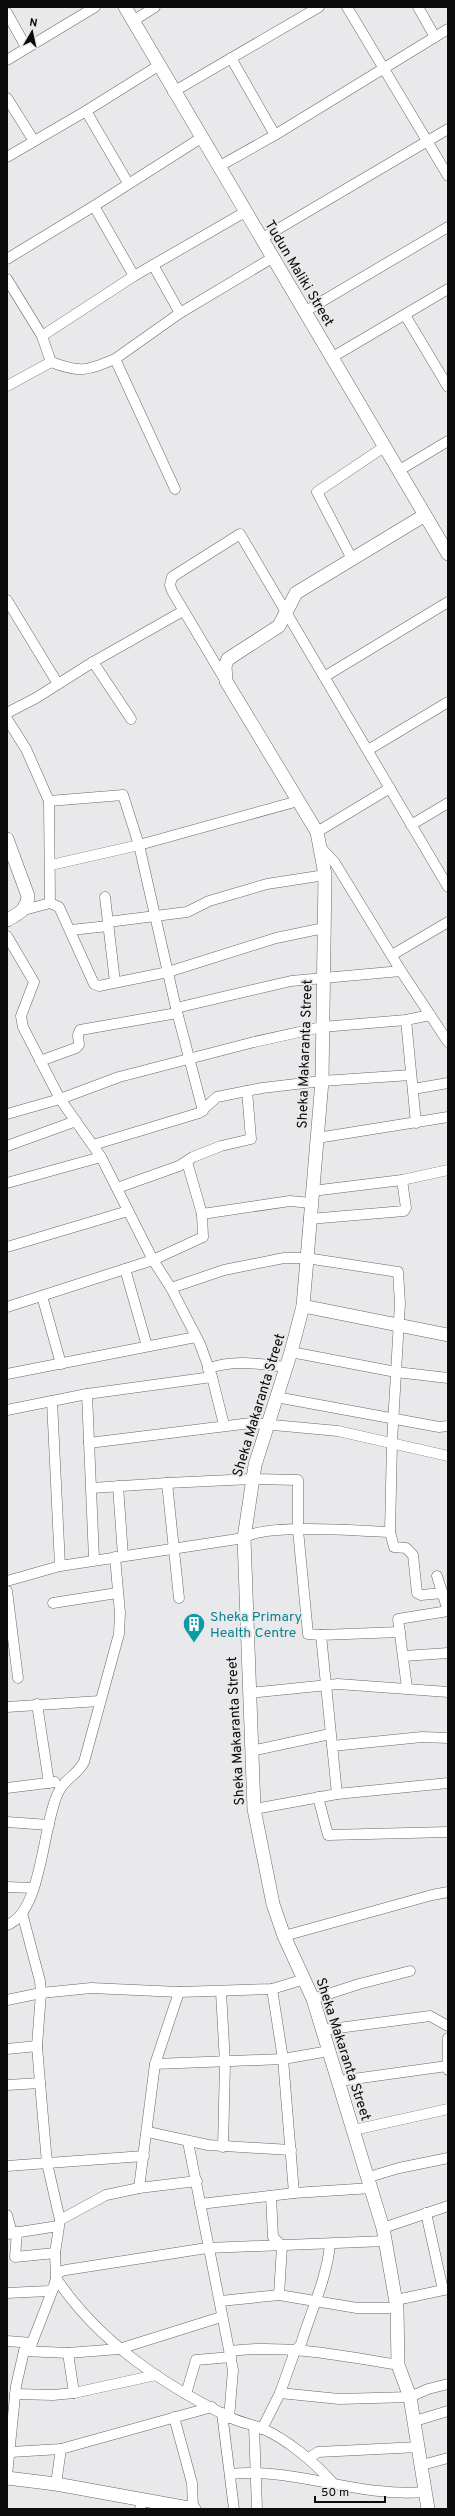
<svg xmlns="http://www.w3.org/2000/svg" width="455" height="2516" font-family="Overpass,sans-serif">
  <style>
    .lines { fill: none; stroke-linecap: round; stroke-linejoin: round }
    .minor-casing { stroke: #676768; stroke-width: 11 }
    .tertiary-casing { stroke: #676768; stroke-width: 14 }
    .minor { stroke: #fff; stroke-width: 10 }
    .tertiary { stroke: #fff; stroke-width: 13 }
    .labels { text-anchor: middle; stroke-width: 3.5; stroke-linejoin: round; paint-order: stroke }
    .street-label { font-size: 14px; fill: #0b0b0c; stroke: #e9e9eb }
    .culture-label { font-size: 14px; fill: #0d838f; stroke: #e9e9eb; text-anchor: start }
  </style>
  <rect width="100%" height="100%" fill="#e9e9eb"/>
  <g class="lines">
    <!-- minor casing -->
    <g class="minor-casing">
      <g id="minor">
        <path d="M347,7L448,176"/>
        <path d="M418,7L435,37"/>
        <path d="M7,13L26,47"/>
        <path d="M133,21L155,7"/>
        <path d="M231,58L275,135"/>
        <path d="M7,60L95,7"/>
        <path d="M173,92L319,7"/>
        <path d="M7,98L34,141"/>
        <path d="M86,111L128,183"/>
        <path d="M7,157L86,111L158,66"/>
        <path d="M218,167L275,135L448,29"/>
        <path d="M94,206L134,276"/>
        <path d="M261,239L448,129"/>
        <path d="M7,259L94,206L201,138"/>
        <path d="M153,265L180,313"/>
        <path d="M7,279L42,336L51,362L7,386"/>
        <path d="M304,312L448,227"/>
        <path d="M405,315L448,387"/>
        <path d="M42,336L134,276L245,212"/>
        <path d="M331,358L448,289"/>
        <path d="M51,362C80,373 86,371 115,359"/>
        <path d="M398,471L448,441"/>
        <path d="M175,489L115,359L180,313L272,258"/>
        <path d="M352,559L317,492L384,447"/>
        <path d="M7,600L58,684"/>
        <path d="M93,662L131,719"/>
        <path d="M324,677L448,602"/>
        <path d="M225,680L172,591L170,585L172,577L240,534L448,887"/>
        <path d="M7,713L36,698L93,662L183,611"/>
        <path d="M7,719L26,749L49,801L50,903"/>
        <path d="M368,750L448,702"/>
        <path d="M49,801L123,795L139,845L176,1008L203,1111"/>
        <path d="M411,825L448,803"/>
        <path d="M317,832L390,788"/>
        <path d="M322,849L335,863L401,971L448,1042"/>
        <path d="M51,865L139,845L298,801"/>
        <path d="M105,897L115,982"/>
        <path d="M24,910L50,903L59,907L94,984L99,986L168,972L276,938L324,928"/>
        <path d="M108,922L187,912L209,901L267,884L325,875"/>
        <path d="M71,930L108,926"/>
        <path d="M7,936L34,982L21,1016L23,1027L60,1099L101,1157L153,1260L171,1288L200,1344L212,1377L224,1425"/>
        <path d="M392,955L448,922"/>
        <path d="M176,1008L291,981L401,971"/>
        <path d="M406,1020L416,1123"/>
        <path d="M40,1061L76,1048L79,1045L78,1035L80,1030L177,1013"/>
        <path d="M413,1089L448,1083"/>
        <path d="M7,1114L60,1099L119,1077L254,1042L322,1027L406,1020L430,1015"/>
        <path d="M317,1138L448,1117"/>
        <path d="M93,1145L199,1113L217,1097L262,1088L322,1081L411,1075"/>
        <path d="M7,1146L76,1121"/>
        <path d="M7,1183L101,1157"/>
        <path d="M117,1188L179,1166L193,1157L221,1146L251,1139L247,1091"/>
        <path d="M312,1191L402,1180L448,1170"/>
        <path d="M202,1214L290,1201L311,1203"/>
        <path d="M309,1219L404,1211L406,1208L402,1180"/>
        <path d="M7,1247L128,1211"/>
        <path d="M125,1269L147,1346"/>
        <path d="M171,1288L224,1270L284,1258H306L398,1272L400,1303L392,1442L390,1532L394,1547L406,1548L413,1555L417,1593L421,1595L443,1593"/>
        <path d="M42,1296L61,1364"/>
        <path d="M7,1307L153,1260L203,1237L202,1214L187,1162"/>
        <path d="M291,1352L396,1372L448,1378"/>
        <path d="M208,1369C232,1359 261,1364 286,1367"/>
        <path d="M7,1374L196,1337"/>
        <path d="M87,1394L94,1559"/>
        <path d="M276,1397L439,1427L448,1426"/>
        <path d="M52,1401L60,1566"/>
        <path d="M7,1410L87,1394L212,1377"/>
        <path d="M89,1443L251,1423L338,1431L448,1456"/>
        <path d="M167,1483L252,1479L298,1480V1530L308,1634L321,1635"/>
        <path d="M118,1486L123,1556"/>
        <path d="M92,1488L167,1483L179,1598"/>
        <path d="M437,1576L448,1611"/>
        <path d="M7,1581L60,1566L244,1538C265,1523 361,1531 390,1532"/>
        <path d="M7,1591L18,1678"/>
        <path d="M53,1603L117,1593"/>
        <path d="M404,1656L448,1653"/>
        <path d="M407,1688L398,1619L448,1611"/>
        <path d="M249,1693L338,1684L448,1692"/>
        <path d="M37,1704L49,1783"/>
        <path d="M7,1707L100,1701"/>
        <path d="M332,1746L422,1737L448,1738"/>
        <path d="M251,1751L330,1734"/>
        <path d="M7,1788L55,1782"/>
        <path d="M337,1794L321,1635L400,1632"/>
        <path d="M318,1797L328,1835L448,1832"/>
        <path d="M254,1809L337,1794L448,1783"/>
        <path d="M7,1822L49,1825"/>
        <path d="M7,1887L33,1888"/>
        <path d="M22,1913L40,1981L41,1993L37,2046L40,2083L47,2163L60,2220"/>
        <path d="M7,1925C43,1912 42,1823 59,1791C65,1779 78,1774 84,1762L119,1634L120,1613L115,1557"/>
        <path d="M284,1936L432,1895L448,1892"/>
        <path d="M272,1989L283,2059L294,2193"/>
        <path d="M221,1992L225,2063L223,2147"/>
        <path d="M313,1999L359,1984L410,1971"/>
        <path d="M7,2000L41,1993L91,1988L179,1992L272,1989L305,1979"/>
        <path d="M323,2030L430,2016L448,2026"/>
        <path d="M448,2038V2070"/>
        <path d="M7,2049L37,2046"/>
        <path d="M155,2064L283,2059L329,2051"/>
        <path d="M339,2081L447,2066"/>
        <path d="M7,2085L40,2083"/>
        <path d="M354,2130L448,2109"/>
        <path d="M148,2132L208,2145L291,2150"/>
        <path d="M188,2142L233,2370L229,2418"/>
        <path d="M7,2166L144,2156"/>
        <path d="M369,2177L399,2168L448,2158"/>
        <path d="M139,2188L155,2064L179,1992"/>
        <path d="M271,2196L273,2237L282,2246L279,2295"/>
        <path d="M200,2204L294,2193L372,2188"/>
        <path d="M426,2213L443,2290"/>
        <path d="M7,2215L12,2233"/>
        <path d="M383,2228L448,2206"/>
        <path d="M17,2232L15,2257L55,2253"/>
        <path d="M7,2234L58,2226"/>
        <path d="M7,2293L48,2291L53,2289"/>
        <path d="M396,2300L448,2289"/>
        <path d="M221,2301L279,2295L357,2308H397"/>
        <path d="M7,2341L32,2343"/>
        <path d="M24,2351L68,2353L119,2349L221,2317"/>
        <path d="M230,2351C286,2344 344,2356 398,2365"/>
        <path d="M68,2353L74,2393"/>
        <path d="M280,2393L339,2399L410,2397L428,2389L448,2384"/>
        <path d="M15,2394L53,2395L74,2393L156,2375"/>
        <path d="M186,2394L196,2360L231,2357"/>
        <path d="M222,2413L234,2509"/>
        <path d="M174,2417L192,2483L193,2509"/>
        <path d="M415,2421L448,2411"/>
        <path d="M254,2426L257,2509"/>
        <path d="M262,2429L280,2393L295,2351L301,2344C311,2311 327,2278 330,2244"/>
        <path d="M11,2452L61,2449L212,2407"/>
        <path d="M309,2458L318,2452L419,2447"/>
        <path d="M422,2465L448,2458"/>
        <path d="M230,2474C295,2467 359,2498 425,2492"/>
        <path d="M7,2475L16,2386L24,2351L32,2343L53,2289L56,2278L55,2253L60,2220L106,2195L139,2188L197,2181"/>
        <path d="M333,2483C314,2462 287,2439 261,2428C250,2424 239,2422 229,2417C162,2384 98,2341 56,2278L59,2272L66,2270L207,2248L386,2241"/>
        <path d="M56,2484L61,2449"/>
        <path d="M140,2509L142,2500"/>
      </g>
    </g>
    <!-- tertiary casing -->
    <g class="tertiary-casing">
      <g id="tertiary">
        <path d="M125,7L448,554"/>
        <path d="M425,515L296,593L279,626L228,659L225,666L226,681L317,832L325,875L322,1081L303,1306L291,1352L255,1465L244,1538L254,1809L273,1904L284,1936L313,1999L383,2228L397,2308L398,2365L410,2397L428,2509"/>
        <path d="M7,839L28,896C27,910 18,914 7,920"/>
        <path d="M303,1306L448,1335"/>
        <path d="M7,2478L56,2484L194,2509"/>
      </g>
    </g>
    <!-- minor -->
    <use href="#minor" class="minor"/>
    <!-- tertiary -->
    <use href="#tertiary" class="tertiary"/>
  </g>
  <!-- icons -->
  <defs>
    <g id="building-pin" transform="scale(1.15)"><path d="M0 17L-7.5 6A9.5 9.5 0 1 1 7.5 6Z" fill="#0f9aa8" stroke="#e9e9eb"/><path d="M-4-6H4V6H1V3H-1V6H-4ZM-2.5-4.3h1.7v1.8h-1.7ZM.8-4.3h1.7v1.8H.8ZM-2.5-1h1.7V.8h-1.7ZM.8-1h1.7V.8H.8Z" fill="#fff"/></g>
  </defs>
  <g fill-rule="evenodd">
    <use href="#building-pin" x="194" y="1624"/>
  </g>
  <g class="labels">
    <!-- street labels -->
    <g class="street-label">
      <text transform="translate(300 273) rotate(59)" y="5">Tudun Maliki Street</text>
      <text transform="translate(304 1054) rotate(-88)" y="5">Sheka Makaranta Street</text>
      <text transform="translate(258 1405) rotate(-73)" y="5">Sheka Makaranta Street</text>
      <text transform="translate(235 1731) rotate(-93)" y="5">Sheka Makaranta Street</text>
      <text transform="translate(344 2049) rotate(72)" y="5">Sheka Makaranta Street</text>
    </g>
    <!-- culture labels -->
    <g class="culture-label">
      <text x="210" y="1621">Sheka Primary<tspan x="210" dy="16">Health Centre</tspan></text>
    </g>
  </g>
  <!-- border -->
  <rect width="455" height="2516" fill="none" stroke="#0b0b0c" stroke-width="16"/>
  <!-- north arrow -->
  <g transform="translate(32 32) rotate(9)" stroke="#e9e9eb" stroke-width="3" paint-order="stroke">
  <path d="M0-3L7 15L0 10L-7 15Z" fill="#0b0b0c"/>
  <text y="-6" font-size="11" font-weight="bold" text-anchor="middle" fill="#0b0b0c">N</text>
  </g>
  <!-- scale -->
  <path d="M315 2496v6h70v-6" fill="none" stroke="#0b0b0c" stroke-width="2"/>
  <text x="321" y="2496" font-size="12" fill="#0b0b0c" stroke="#e9e9eb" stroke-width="3" paint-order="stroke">50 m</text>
</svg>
